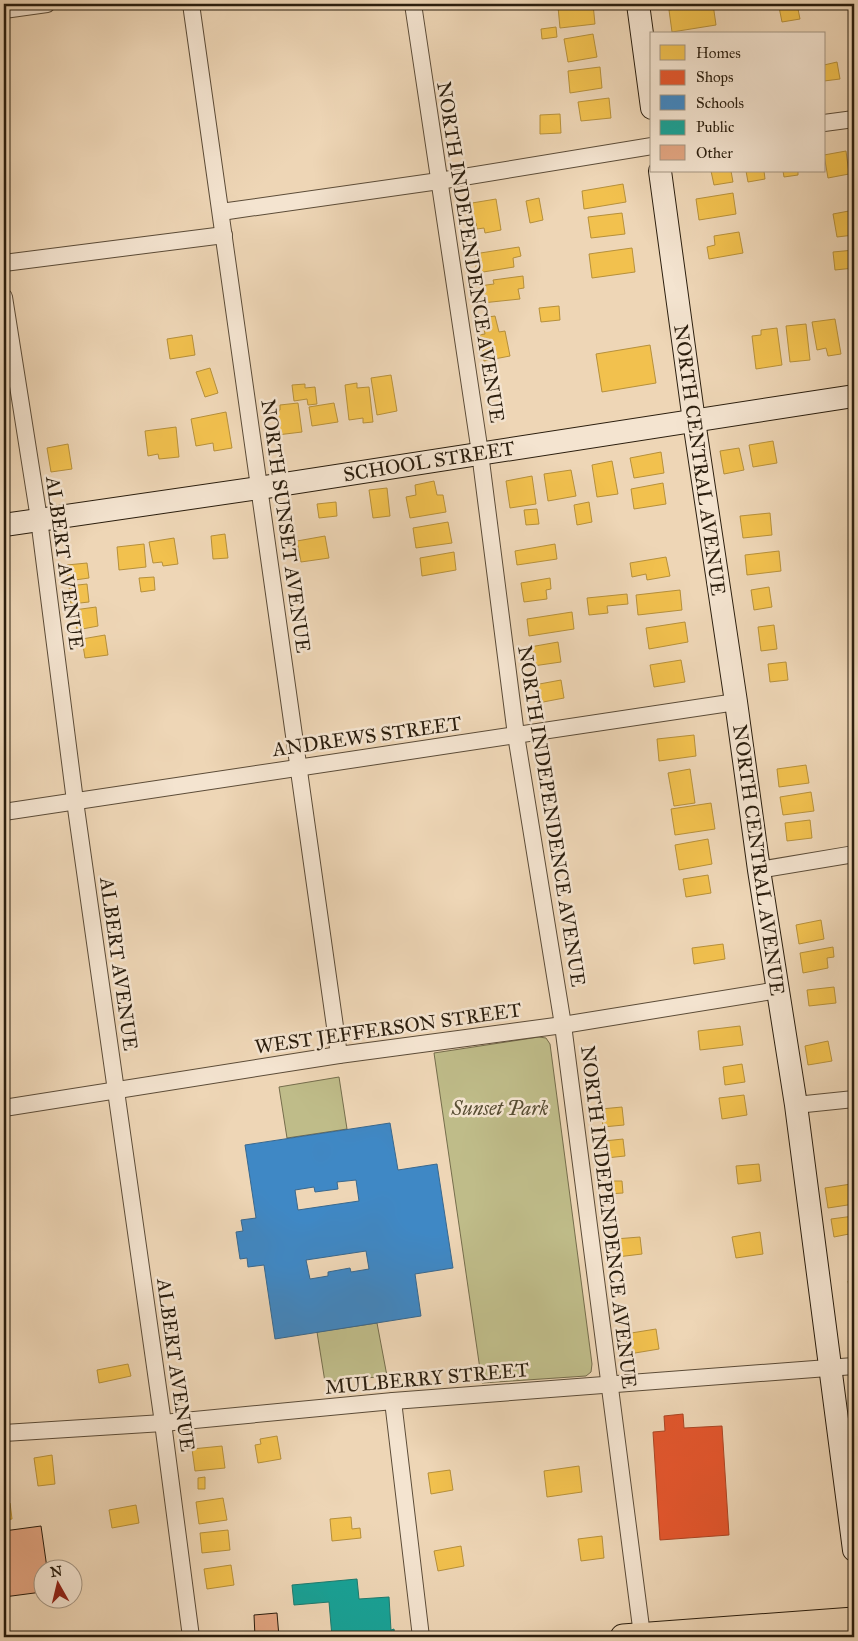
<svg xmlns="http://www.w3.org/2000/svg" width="858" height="1641" font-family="'IM FELL Great Primer',serif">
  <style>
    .green { fill: #bfbc89; stroke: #756d4c }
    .homes { fill: #f2c14e; stroke: #b6903b }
    .shops { fill: #e4572e; stroke: #ac4624 }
    .schools { fill: #3f88c5; stroke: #39688e; fill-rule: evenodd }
    .public { fill: #17a398; stroke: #1d7b6f }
    .building { fill: #e1a480; stroke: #2b1e0e }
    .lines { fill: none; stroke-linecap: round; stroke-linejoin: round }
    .minor-casing { stroke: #5c4c38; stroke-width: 18 }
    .secondary-casing { stroke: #2b1e0e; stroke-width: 24 }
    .primary-casing { stroke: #2b1e0e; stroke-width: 27 }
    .minor { stroke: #f4e4d0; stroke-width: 16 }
    .secondary { stroke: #f4e4d0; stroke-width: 22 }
    .primary { stroke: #eed6b6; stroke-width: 25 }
    .labels { text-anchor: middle; stroke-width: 5; stroke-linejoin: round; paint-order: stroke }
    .street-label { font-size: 20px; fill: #2b1e0e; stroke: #f4e4d0 }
    .park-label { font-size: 20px; font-style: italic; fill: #574d33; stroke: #f4e4d0 }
  </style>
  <rect width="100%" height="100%" fill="#eed6b6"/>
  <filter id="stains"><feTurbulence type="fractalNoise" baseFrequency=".004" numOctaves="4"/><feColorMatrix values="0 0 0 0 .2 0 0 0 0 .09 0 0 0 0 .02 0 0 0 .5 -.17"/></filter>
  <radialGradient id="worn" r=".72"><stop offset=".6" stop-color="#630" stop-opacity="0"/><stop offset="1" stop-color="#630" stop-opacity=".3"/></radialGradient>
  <!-- green -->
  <g class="green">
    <path d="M539,1037L546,1038L550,1044L592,1364L591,1372L586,1376L482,1383L434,1053Z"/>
    <path d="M339,1077L347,1129L287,1138L279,1087Z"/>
    <path d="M377,1323L387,1376L325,1382L317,1332Z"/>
  </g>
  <!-- homes -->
  <g class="homes">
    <path d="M593,4L595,24L560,28L558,7Z"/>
    <path d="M708,4H713L716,25L672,32L669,10Z"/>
    <path d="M797,4L800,19L782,22L779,7Z"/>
    <path d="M556,27L557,37L542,39L541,29Z"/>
    <path d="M593,34L597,57L568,62L564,39Z"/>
    <path d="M837,62L840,79L824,81V65Z"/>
    <path d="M600,67L602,88L570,93L568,71Z"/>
    <path d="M609,98L611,118L581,121L578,102Z"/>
    <path d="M560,114L561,133L540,134V115Z"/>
    <path d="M846,151L849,174L828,178L824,155Z"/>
    <path d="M711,171H731L733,182L714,185Z"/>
    <path d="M746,171H764L765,179L748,182Z"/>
    <path d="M783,171H798V175L784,177Z"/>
    <path d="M623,184L626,202L584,209L582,191Z"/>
    <path d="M733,193L736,214L699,220L696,199Z"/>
    <path d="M539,198L543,220L530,223L526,201Z"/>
    <path d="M496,199L501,230L485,233L484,228L477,229L476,223L470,224L468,210L473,209L472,203Z"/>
    <path d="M854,210V235L837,237L833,214Z"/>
    <path d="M622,213L625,234L591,238L588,217Z"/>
    <path d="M739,232L743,253L709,259L707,247L715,245L714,236Z"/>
    <path d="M519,247L521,256L513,258L514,267L477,273L474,254Z"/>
    <path d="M632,248L635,272L592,278L589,254Z"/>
    <path d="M854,250V268L835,270L833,252Z"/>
    <path d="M523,276L524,288L518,289L520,299L482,303L479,286L494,284L493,280Z"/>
    <path d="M559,306L560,320L541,322L539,308Z"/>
    <path d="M495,316L499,332L505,331L510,356L484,361L479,335L485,334L482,318Z"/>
    <path d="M835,319L841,354L828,356L826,348L817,350L812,322Z"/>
    <path d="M806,324L810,360L790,362L786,326Z"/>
    <path d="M777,328L782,365L756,369L752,336L761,335V330Z"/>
    <path d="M192,335L195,355L170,359L167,339Z"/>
    <path d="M650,345L656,383L602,392L596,354Z"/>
    <path d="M210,368L218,393L205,397L196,372Z"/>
    <path d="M391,375L397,411L377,415L371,378Z"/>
    <path d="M357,383V388L369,387L373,422L363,423V418L349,420L345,385Z"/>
    <path d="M305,384V388L315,387L317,404L308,405L307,399L294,401L292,385Z"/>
    <path d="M298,403L302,432L277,435L274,410H280V405Z"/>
    <path d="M334,403L338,422L312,426L309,407Z"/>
    <path d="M226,412L232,448L214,451L213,443L196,446L191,419Z"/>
    <path d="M176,427L179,457L159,459L158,454L148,456L145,431Z"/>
    <path d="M773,441L777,463L753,467L749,445Z"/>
    <path d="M68,444L72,469L51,472L47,448Z"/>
    <path d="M739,448L744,470L724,474L720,451Z"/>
    <path d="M661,452L664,473L634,478L630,458Z"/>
    <path d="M612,461L618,494L597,497L592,465Z"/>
    <path d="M571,470L576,496L548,501L544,474Z"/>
    <path d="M532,476L536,504L510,508L506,481Z"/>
    <path d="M434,481L437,495H443L446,512L410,518L406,497L416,495L415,485Z"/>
    <path d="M663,483L666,504L634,509L631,489Z"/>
    <path d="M387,488L390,516L373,518L369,490Z"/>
    <path d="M336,502L337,516L319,518L317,504Z"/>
    <path d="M589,502L592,522L577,525L574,505Z"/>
    <path d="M537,509L539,524L526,525L524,510Z"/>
    <path d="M770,513L772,535L743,538L740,516Z"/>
    <path d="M448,522L452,543L416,548L413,528Z"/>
    <path d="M225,534L228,558L213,559L211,536Z"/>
    <path d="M325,536L329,558L301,562L297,541Z"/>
    <path d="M174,538L178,564L163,566L162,562L153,563L149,542Z"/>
    <path d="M144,544L146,567L119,570L117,547Z"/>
    <path d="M555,544L557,559L517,565L515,551Z"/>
    <path d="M779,551L781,571L747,575L745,555Z"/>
    <path d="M454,552L456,570L422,576L420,558Z"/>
    <path d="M666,557L670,576L647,580L646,574L632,577L630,563Z"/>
    <path d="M87,563L89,578L68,581L67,565Z"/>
    <path d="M154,577L155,590L141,592L139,578Z"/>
    <path d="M550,578L551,589L546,590L547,599L524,602L521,583Z"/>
    <path d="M87,584L89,602L71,604L69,586Z"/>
    <path d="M769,587L772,607L754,610L751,590Z"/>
    <path d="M680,590L682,610L638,615L636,595Z"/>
    <path d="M627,594L628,604L607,606L608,613L589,615L587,598Z"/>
    <path d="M96,607L98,626L77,630L74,610Z"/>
    <path d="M572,612L574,629L529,636L527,619Z"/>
    <path d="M685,622L688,642L649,649L646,628Z"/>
    <path d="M774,625L777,649L761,651L758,627Z"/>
    <path d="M105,635L108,655L85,658L82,639Z"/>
    <path d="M558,642L561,662L533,666L530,647Z"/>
    <path d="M681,660L685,682L654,687L650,665Z"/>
    <path d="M786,662L788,680L770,682L768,664Z"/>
    <path d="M561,680L564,698L538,703L534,685Z"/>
    <path d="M694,735L696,756L659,761L657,739Z"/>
    <path d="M806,765L809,783L779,787L777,769Z"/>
    <path d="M690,769L695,803L674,806L668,773Z"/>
    <path d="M811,792L814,811L783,815L780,797Z"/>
    <path d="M711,803L715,829L675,835L671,809Z"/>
    <path d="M810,820L812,838L787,841L785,823Z"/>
    <path d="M708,839L712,864L679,870L675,845Z"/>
    <path d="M708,875L711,893L686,897L683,879Z"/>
    <path d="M821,920L824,939L799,944L796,925Z"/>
    <path d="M723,944L725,959L694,964L692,948Z"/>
    <path d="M833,947L834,957L827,958L828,968L803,973L800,953Z"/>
    <path d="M834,987L836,1003L809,1006L807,990Z"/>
    <path d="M740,1026L743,1045L700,1050L698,1031Z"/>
    <path d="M828,1041L832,1061L808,1065L805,1046Z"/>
    <path d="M742,1064L745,1082L725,1085L723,1067Z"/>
    <path d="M744,1095L747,1115L722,1119L719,1098Z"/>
    <path d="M622,1107L624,1125L603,1127L601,1109Z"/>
    <path d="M623,1139L625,1156L606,1158L604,1141Z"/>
    <path d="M759,1164L761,1181L738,1184L736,1166Z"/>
    <path d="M607,1181H622L623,1193L608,1194Z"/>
    <path d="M851,1184L854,1204L828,1208L825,1188Z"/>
    <path d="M854,1216V1233L834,1237L831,1219Z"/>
    <path d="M760,1232L763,1254L736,1258L732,1237Z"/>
    <path d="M640,1237L642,1254L617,1257L615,1239Z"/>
    <path d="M848,1281H854V1306H852Z"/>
    <path d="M656,1329L659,1349L629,1354L625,1334Z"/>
    <path d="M128,1364L131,1376L99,1383L97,1370Z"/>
    <path d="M277,1436L281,1459L258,1463L255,1445L261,1444L260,1439Z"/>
    <path d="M222,1446L225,1468L195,1471L192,1449Z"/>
    <path d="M52,1455L55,1484L38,1486L34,1458Z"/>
    <path d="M579,1466L582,1492L547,1497L544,1471Z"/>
    <path d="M450,1470L453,1490L431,1494L428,1473Z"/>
    <path d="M205,1477V1489H198V1478Z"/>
    <path d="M223,1498L227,1520L199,1524L196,1502Z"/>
    <path d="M10,1503L12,1519L4,1520V1504Z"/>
    <path d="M136,1505L139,1523L112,1528L109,1510Z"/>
    <path d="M351,1517L352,1529L360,1528L361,1538L332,1541L330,1519Z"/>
    <path d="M228,1530L230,1550L202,1553L200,1533Z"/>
    <path d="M602,1536L604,1558L581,1561L578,1539Z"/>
    <path d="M461,1546L464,1566L438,1571L434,1551Z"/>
    <path d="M231,1565L234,1585L207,1589L204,1569Z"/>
  </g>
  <!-- shops -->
  <path class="shops" d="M683,1414L684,1428L722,1426L729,1535L660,1540L653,1432L665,1431L664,1416Z"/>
  <!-- schools -->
  <path class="schools" d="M390,1123L398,1170L437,1164L453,1268L415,1274L421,1316L275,1339L264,1265L248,1267L247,1258L240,1259L236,1232L243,1231L241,1220L256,1218L245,1145ZM356,1180L359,1201L298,1210L295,1190L314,1187L315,1192L338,1189L337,1182ZM366,1251L369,1269L351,1272L350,1268L328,1272V1276L310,1279L306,1260Z"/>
  <!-- public -->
  <path class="public" d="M357,1579L359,1599L389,1597L391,1630L394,1629L395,1637H332L329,1602L294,1605L292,1585Z"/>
  <!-- building -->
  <g class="building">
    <path d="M41,1526L47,1568H42V1592L4,1597V1531Z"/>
    <path d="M277,1613L279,1637H255L254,1615Z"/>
  </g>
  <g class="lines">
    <!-- minor casing -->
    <g class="minor-casing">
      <g id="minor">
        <path d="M191,4L339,1055"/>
        <path d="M413,4L480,453L516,735L563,1025L642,1635"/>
        <path d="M4,10L47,4"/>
        <path d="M824,123L854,119"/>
        <path d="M221,212L439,181L652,146"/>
        <path d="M4,263L224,235"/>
        <path d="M4,297L39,519L75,801L163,1423L191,1637"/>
        <path d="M4,812L736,702"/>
        <path d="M759,870L854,854"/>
        <path d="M796,1105L854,1099"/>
        <path d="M4,1108L339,1055L563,1025L778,990"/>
        <path d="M393,1401L421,1637"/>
        <path d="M4,1433L163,1423L393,1401L854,1366"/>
      </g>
    </g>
    <!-- secondary casing -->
    <g class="secondary-casing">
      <g id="secondary">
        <path d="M638,4L652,108"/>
        <path d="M660,171L694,421L736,702L759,870L796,1105L854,1550"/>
        <path d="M4,525L259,488L854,396"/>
      </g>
    </g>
    <!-- primary casing -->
    <g class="primary-casing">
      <path id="primary" d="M623,1637L854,1620"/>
    </g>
    <!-- minor -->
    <use href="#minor" class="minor"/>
    <!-- secondary -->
    <use href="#secondary" class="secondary"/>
    <!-- primary -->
    <use href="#primary" class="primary"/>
  </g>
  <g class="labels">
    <!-- street labels -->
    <g class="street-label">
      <text transform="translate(471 252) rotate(81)" y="7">NORTH INDEPENDENCE AVENUE</text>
      <text transform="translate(700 460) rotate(82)" y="7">NORTH CENTRAL AVENUE</text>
      <text transform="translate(429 461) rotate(-9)" y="7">SCHOOL STREET</text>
      <text transform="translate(286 526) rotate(82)" y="7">NORTH SUNSET AVENUE</text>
      <text transform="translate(65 563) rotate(82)" y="7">ALBERT AVENUE</text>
      <text transform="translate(367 736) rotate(-8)" y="7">ANDREWS STREET</text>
      <text transform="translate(552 816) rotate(81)" y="7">NORTH INDEPENDENCE AVENUE</text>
      <text transform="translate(759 860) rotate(82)" y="7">NORTH CENTRAL AVENUE</text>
      <text transform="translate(119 964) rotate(82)" y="7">ALBERT AVENUE</text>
      <text transform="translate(388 1028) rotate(-8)" y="7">WEST JEFFERSON STREET</text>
      <text transform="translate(609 1217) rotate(83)" y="7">NORTH INDEPENDENCE AVENUE</text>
      <text transform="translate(176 1365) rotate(82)" y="7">ALBERT AVENUE</text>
      <text transform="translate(427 1378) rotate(-5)" y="7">MULBERRY STREET</text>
    </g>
    <!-- park labels -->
    <g class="park-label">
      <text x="500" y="1115">Sunset Park</text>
    </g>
  </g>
  <!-- margin -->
  <rect width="858" height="1641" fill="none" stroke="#eed6b6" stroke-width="20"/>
  <rect x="5" y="5" width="848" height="1631" fill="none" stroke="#2b1e0e" stroke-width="2.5"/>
  <rect x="10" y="10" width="838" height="1621" fill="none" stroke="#2b1e0e"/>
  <!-- legend -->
  <rect x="650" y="32" width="175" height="140" fill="#f4e4d0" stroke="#a49582"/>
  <rect x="660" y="45" width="25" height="15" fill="#f2c14e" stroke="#a49582"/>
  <text x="696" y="58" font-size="15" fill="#2b1e0e">Homes</text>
  <rect x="660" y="70" width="25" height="15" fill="#e4572e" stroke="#a49582"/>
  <text x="696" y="82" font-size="15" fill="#2b1e0e">Shops</text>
  <rect x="660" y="95" width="25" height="15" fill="#3f88c5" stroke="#a49582"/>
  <text x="696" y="108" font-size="15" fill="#2b1e0e">Schools</text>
  <rect x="660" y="120" width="25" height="15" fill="#17a398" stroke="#a49582"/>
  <text x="696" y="132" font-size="15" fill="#2b1e0e">Public</text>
  <rect x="660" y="145" width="25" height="15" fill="#e1a480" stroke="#a49582"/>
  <text x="696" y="158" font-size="15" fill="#2b1e0e">Other</text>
  <!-- north arrow -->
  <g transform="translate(58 1584) rotate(352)"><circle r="24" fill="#f4e4d0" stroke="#a49582"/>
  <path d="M0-4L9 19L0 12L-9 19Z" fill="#8f2418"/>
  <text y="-8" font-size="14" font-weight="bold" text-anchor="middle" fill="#2b1e0e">N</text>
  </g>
  <rect width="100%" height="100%" filter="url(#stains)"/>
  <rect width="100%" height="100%" fill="url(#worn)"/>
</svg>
